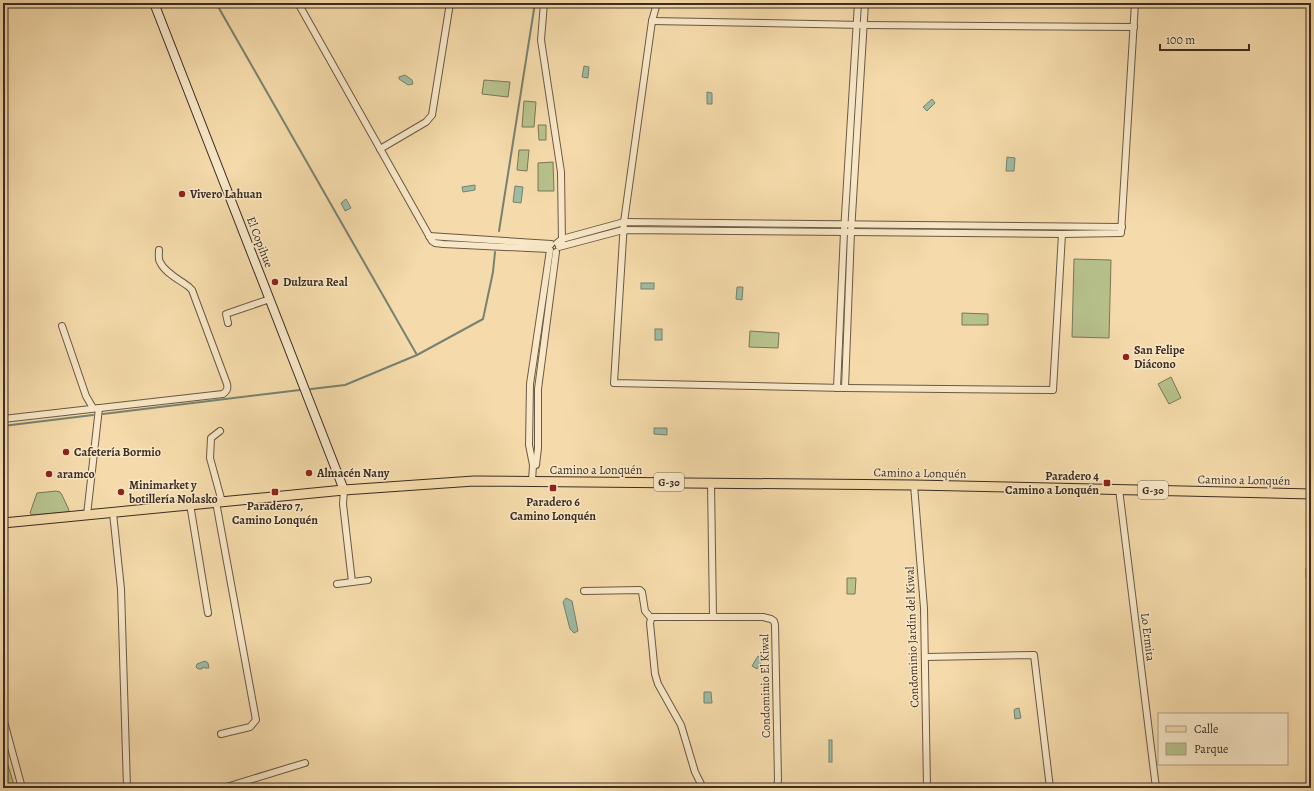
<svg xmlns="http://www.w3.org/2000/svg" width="1314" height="791" font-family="Alegreya,serif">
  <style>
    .green { fill: #b7c18c; stroke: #7a7657 }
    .water { fill: #9dbca4; stroke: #778270 }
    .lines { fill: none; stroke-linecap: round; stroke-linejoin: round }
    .stream { stroke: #778270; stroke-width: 2 }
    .minor-casing { stroke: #6b5844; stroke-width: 8 }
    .secondary-casing { stroke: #3d2c22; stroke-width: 10 }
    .primary-casing { stroke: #3d2c22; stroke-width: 11 }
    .minor { stroke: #f8e8c8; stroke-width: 6 }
    .secondary { stroke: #f8e8c8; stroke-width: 8 }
    .primary { stroke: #f5dbab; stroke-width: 9 }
    .poi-dot { fill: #8f2418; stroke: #f8e8c8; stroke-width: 1.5 }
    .labels { text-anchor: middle; stroke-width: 3; stroke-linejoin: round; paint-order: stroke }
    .shield { fill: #f8e8c8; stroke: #756454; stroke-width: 1 }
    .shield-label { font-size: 11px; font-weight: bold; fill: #3d2c22 }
    .poi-label { font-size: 12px; font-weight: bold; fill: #3d2c22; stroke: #f8e8c8; text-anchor: start }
    .street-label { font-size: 12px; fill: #3d2c22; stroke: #f8e8c8 }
  </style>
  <rect width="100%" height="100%" fill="#f5dbab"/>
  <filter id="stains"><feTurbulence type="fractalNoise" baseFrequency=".005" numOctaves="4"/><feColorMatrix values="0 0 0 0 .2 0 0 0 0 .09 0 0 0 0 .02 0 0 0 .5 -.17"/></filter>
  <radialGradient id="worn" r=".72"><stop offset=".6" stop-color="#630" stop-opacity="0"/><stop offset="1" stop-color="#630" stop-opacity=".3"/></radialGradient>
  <!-- green -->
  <g class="green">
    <path d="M484,80L510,82L508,97L482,94Z"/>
    <path d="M524,101L536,102L534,127H522Z"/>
    <path d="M538,125H546V140H539Z"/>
    <path d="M519,150H529L527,171L517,170Z"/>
    <path d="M553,162L554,191H538V163Z"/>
    <path d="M1074,259L1111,260L1109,338L1072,337Z"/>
    <path d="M962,313L988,314V325H962Z"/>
    <path d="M750,331L779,333L778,348L749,347Z"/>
    <path d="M1171,377L1181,398L1169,404L1158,384Z"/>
    <path d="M56,491L60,492L62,495L69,510L68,512L32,515L30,513L37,493Z"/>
    <path d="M847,578H856L855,594H847Z"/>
    <path d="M3,752H4L15,788H3Z"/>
  </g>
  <!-- water -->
  <g class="water">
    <path d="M584,66L589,67L588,78L582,77Z"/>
    <path d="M405,75L412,80L413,84L408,85L399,79V77Z"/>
    <path d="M707,92L712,93V104H707Z"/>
    <path d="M932,99L935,103L927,111L923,107Z"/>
    <path d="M1007,157L1015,158L1014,171H1006Z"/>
    <path d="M475,185V190L463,192L462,187Z"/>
    <path d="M515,186L523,187L521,203L513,202Z"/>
    <path d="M346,199L351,208L345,211L341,203Z"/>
    <rect x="641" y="283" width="13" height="6"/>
    <path d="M737,287H743L742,300L736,299Z"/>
    <rect x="655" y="329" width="7" height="11"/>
    <path d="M654,428H667V435L654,434Z"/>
    <path d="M1309,566L1311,568V579L1306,578V568Z"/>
    <path d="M566,598L572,601L578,631L574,633L570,629L563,602Z"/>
    <path d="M758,656L763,659L757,669L752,666Z"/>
    <path d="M205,661L208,663L209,668H205L203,667L202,669H198L196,667L197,664Z"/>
    <path d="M704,692H711L712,703H704Z"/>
    <path d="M1019,708L1021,718L1015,719L1014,710L1015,709Z"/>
    <rect x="829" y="740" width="3" height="22"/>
  </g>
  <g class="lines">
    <!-- stream -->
    <g class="stream">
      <path d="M216,3L417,355"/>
      <path d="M499,231L535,3"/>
      <path d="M311,389L345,385L417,355L483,319L493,272L495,252"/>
      <path d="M103,414L300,390"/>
      <path d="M3,426L93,415"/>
    </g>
    <!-- minor casing -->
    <g class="minor-casing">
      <g id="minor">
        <path d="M298,3L432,241L435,243L443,244L549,249"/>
        <path d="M544,3L541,40L561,172L562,243"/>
        <path d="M657,3L652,21L624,222L614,383L845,388L1053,390L1062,234"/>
        <path d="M652,21L864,25L1134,27"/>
        <path d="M380,149L426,122L432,115L450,3"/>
        <path d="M429,236L551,244"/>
        <path d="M557,243L562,239L624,222L1122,227"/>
        <path d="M559,247L623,230L1062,234L1121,233L1135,3"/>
        <path d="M228,323L226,314L270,299"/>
        <path d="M62,326L86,396L93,408"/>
        <path d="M837,388L844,232L858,3"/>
        <path d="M845,388L851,232L865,3"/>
        <path d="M3,419L223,394C227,391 228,389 227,384L192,290L189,287C180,280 165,273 160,262C158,259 159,254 159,250"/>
        <path d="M220,431L211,438L210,458L222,502"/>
        <path d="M536,465L538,448V389L556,252"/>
        <path d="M532,481L533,465L529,445L530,384L550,250"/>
        <path d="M711,483L713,616"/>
        <path d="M914,485L924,608L927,788"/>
        <path d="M1119,489L1156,788"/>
        <path d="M344,490L343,504L352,582"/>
        <path d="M216,502L256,720L250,727L221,734"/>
        <path d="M190,504L208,613"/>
        <path d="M113,513L121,589L127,788"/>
        <path d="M87,515L99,408"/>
        <path d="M337,584L368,580"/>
        <path d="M584,591L640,590L642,592L645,611L651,618"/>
        <path d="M925,657L1034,655L1050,788"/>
        <path d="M3,718L22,788"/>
        <path d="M223,788L305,763"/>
        <path d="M703,788L695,772L681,725L658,684L655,674L650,623L651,619L653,617H763L771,619L774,621L775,625L778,780L777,788"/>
      </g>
    </g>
    <!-- secondary casing -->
    <g class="secondary-casing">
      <path id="secondary" d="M154,3L344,490"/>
    </g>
    <!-- primary casing -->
    <g class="primary-casing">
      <path id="primary" d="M3,523L344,490L474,481L914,485L1311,494"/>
    </g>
    <!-- minor -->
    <use href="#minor" class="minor"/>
    <!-- secondary -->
    <use href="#secondary" class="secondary"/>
    <!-- primary -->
    <use href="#primary" class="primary"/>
  </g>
  <!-- markers -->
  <g class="poi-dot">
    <circle cx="182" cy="194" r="4"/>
    <circle cx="275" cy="282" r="4"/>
    <circle cx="1126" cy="357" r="4"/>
    <circle cx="66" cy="452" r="4"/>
    <circle cx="309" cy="473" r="4"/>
    <circle cx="49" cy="474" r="4"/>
    <rect x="1103" y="479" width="8" height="8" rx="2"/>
    <rect x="549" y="484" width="8" height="8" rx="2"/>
    <circle cx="121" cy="492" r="4"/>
    <rect x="271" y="488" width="8" height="8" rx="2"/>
  </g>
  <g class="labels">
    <!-- shield labels -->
    <g class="shield">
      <rect x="654" y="473" width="30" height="18" rx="3"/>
      <rect x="1138" y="481" width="30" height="18" rx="3"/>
    </g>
    <g class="shield-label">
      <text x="669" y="486">G-30</text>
      <text x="1153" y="494">G-30</text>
    </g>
    <!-- poi labels -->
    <g class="poi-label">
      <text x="190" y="198">Vivero Lahuan</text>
      <text x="283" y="286">Dulzura Real</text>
      <text x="1134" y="354">San Felipe<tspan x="1134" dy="14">Diácono</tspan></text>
      <text x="74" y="456">Cafetería Bormio</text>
      <text x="317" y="477">Almacén Nany</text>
      <text x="57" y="478">aramco</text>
      <text x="1099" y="480" text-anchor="end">Paradero 4<tspan x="1099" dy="14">Camino a Lonquén</tspan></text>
      <text x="129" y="489">Minimarket y<tspan x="129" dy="14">botillería Nolasko</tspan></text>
      <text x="553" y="506" text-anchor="middle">Paradero 6<tspan x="553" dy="14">Camino Lonquén</tspan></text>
      <text x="275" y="510" text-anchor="middle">Paradero 7,<tspan x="275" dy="14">Camino Lonquén</tspan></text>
    </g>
    <!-- street labels -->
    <g class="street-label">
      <text transform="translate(260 242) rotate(69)" y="4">El Copihue</text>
      <text x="596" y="474">Camino a Lonquén</text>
      <text transform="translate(920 473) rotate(1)" y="4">Camino a Lonquén</text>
      <text transform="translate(1244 480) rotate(1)" y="4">Camino a Lonquén</text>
      <text transform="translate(912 637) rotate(-92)" y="4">Condominio Jardín del Kiwal</text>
      <text transform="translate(1148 637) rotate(83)" y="4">Lo Ermita</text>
      <text transform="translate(765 686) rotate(-91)" y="4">Condominio El Kiwal</text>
    </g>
  </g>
  <!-- margin -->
  <rect width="1314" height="791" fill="none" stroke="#f5dbab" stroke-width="16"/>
  <rect x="4" y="4" width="1306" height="783" fill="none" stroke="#3d2c22" stroke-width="2"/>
  <rect x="8" y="8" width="1298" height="775" fill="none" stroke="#3d2c22"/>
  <!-- legend -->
  <rect x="1158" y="713" width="130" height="52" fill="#f8e8c8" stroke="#ad9d86"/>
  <rect x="1166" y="726" width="20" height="6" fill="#f5dbab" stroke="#ad9d86"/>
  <text x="1194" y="733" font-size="12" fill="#3d2c22">Calle</text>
  <rect x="1166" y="743" width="20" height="12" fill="#b7c18c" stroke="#ad9d86"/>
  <text x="1194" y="753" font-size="12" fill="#3d2c22">Parque</text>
  <!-- scale -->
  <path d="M1160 44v6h89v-6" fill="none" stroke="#3d2c22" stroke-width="2"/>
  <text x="1166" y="44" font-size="12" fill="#3d2c22" stroke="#f8e8c8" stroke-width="3" paint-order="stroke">100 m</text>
  <rect width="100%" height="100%" filter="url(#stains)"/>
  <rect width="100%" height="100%" fill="url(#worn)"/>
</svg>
